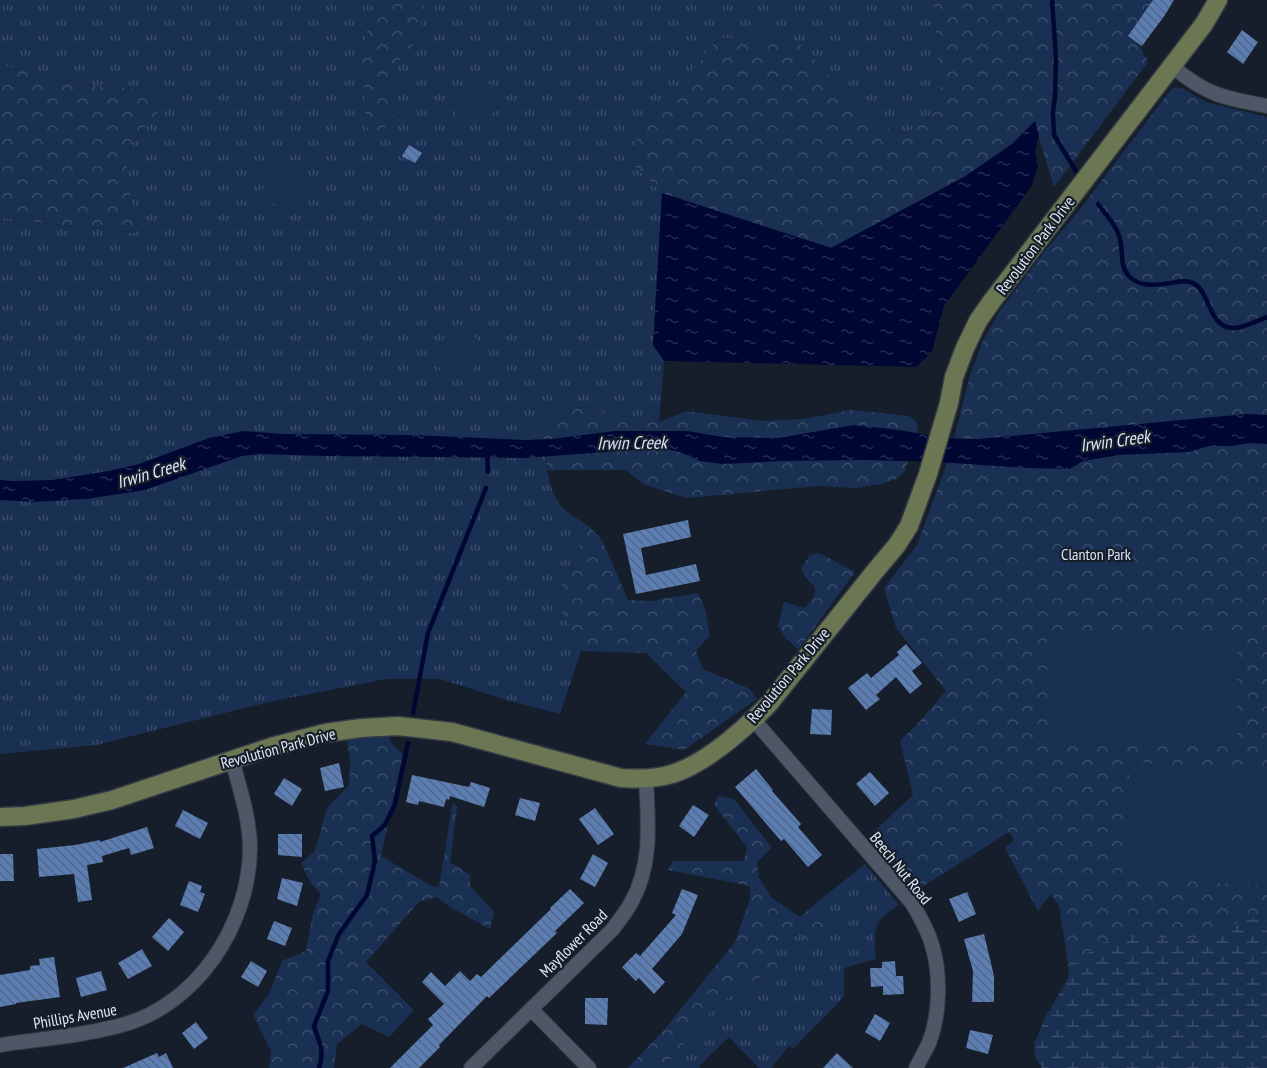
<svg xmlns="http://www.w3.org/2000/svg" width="1267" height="1068" font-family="'PT Sans Narrow',sans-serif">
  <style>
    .grass { fill: url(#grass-tufts) }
    .forest { fill: url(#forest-crowns) }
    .wetland { fill: url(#wetland-marsh) }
    .pitch { fill: #193052 }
    .water { fill: url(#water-ripples) }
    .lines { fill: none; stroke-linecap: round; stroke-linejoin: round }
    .stream { stroke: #000733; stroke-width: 4.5 }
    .building { fill: url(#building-back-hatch) }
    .street-casing { stroke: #343944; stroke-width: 16 }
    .secondary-casing { stroke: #343944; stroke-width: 21 }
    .street { stroke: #4e5766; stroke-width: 14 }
    .secondary { stroke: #6b7653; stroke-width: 18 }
    .labels { text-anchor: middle; stroke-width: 4.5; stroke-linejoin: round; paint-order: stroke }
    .street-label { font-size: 16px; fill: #e2e8f1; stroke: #161e2b }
    .park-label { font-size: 16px; fill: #d9e4f3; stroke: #161e2b }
    .water-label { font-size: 18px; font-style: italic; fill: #dbe5f5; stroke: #161e2b }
  </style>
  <defs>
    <pattern id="grass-tufts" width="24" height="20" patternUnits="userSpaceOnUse" patternTransform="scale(1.5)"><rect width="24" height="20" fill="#193052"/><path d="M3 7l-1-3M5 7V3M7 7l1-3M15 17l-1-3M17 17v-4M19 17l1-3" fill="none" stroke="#3a4e6b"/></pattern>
    <pattern id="forest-crowns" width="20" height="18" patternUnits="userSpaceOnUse" patternTransform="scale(1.5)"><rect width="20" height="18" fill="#193052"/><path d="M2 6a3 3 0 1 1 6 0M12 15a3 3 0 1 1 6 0" fill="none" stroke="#3a4e6b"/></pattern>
    <pattern id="wetland-marsh" width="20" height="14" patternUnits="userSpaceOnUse" patternTransform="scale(1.5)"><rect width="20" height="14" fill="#193052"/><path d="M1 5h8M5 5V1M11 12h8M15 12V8" fill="none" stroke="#3a4e6b"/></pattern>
    <pattern id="water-ripples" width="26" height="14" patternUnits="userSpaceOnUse" patternTransform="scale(1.5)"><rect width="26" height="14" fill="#000733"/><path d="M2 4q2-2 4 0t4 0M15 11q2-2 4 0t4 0" fill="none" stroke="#252b51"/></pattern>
    <pattern id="building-back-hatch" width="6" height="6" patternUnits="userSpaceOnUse" patternTransform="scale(1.5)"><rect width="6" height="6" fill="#5c7eb3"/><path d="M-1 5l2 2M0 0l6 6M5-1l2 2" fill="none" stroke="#526888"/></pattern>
  </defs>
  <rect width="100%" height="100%" fill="#161e2b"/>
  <!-- grass -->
  <g class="grass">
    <path d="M0,0H933L941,91L929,116L907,133L878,126L858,107L801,45L783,36L766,35L718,39L639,138L627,158L662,193L653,345L664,361L659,422L620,416L587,407L559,409L542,424C545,451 545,491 565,510C572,516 581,521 589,526L566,574L558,600L581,651L560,714L510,701L440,679H386L269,702L96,745L0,754V218L21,219L43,223L135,233L142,214L134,210C132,200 128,189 126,178C123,150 140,131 158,113L157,91L145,89L98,87L0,65Z"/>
    <path d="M865,864L899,905C873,921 873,930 876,959L844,968V997L793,1049L789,1046L771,1068H759L729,1037L699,1066L700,1068H647L663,1063L678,1055L684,1043L715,1006L761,977H775L777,966L775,947L798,934L830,928L815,904Z"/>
  </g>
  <!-- forest -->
  <g class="forest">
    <path d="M373,0H425L419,38L401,58L392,84L393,117L383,130L370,132L366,125L362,58Z"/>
    <path d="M933,0H1165L1137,40L1148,62L1054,187L1034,122L1012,144L964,177L831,248L662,193L627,158L639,138L718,39L766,35L783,36L801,45L858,107L878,126L906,133L929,116L941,91Z"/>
    <path d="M0,65L98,87L145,89L158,91L162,99C161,103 160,109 158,112C155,119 147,124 142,130C119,157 127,179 134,210L142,214L145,219C144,226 141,229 135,233L43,223L21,219L0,218Z"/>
    <path d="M1176,87L1185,90L1206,102L1267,117V1068H1064L1069,969L1059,906L1051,894L1038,911L1005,848L1014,840L1009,832L914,892L870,835L913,795L900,741L921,720L946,691L896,628L884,588L917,545L949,458L970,375L983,341L999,312L1044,252L1078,212L1169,92Z"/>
    <path d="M587,407L620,416L659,422L687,411L762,421L803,419L852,410L909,416L916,421L918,429L905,471L896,479L881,484L855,488L818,486L686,498L643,484L626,470H547L542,424L559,409Z"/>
    <path d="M589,526L602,540L628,600L651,601L698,593L705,609L710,635L696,651L703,669L750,689L757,699L684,750L645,744L686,692L646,653L581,651L557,600L566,574Z"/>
    <path d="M819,553L855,572L798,650L785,637L778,626L784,602L805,608L815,595V587L805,577L801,568L810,555Z"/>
    <path d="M388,735L392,744L403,754L381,856L432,886L439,887L453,801L457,807L450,862L470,875V886L494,912L490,929L452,908L436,897L419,902L366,962L414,1010L389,1037L362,1024L337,1044L334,1068H269L271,1051L253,1015L269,994L282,961L306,951L313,914L321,894L310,882L301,863L315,851L327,808L349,785L350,761L347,738Z"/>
    <path d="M718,796L734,799L772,848L757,862L759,878L772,898L800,917L815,904L830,928L814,944L798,934L793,937L790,949L781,944L776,947L777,966L775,977H761L715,1006L684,1043L678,1055L663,1063L647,1068H628L664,1030L735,942L750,899V886L668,870L673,861H744L747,847L714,805Z"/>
  </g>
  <!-- wetland -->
  <path class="wetland" d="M1267,915V1068H1042L1035,1057L1034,1044L1046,1016L1079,960L1101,943L1129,936L1194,939L1239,922Z"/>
  <!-- pitch -->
  <g class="pitch">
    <path d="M473,77C480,78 485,81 491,85C516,104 478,131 461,119C456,117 455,111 453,107C458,95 461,83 473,77Z"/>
    <path d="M288,160L302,164L309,176L293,201L281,207L264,200L261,192L269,180L275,165Z"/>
    <path d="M458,324C498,336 476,400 438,366V356L443,346L445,332Z"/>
    <path d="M1047,630H1237L1238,744L1048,745Z"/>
    <path d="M1130,762L1267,771V886L1123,877Z"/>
  </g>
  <!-- water -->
  <g class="water">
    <path d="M1035,121L1039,136L1035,152L1038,167L1031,187L944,306L932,352L916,367L664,361L653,345L662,193L831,248L964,177L1012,144Z"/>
    <path d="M1246,414L1267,415V444L1249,443L1231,446H1209L1189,452L1119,455L1083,461L1070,469L1025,468L938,462L864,460L782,461L722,464L700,461L680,452L661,448L524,458L323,456L261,454L242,456L145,490L86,499L34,502L0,500V480L13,481L52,480L109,471L139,464L209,438L244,431L282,434L412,435L525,440L552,439L615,431H687L723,437L778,438L854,425L899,430L945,438L977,439Z"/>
  </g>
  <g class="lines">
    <!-- stream -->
    <g class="stream">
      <path d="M1052,0L1056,58L1055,97L1053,112L1054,135L1076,171"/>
      <path d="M1098,204C1106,215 1117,226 1120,239C1123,251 1120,266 1128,275C1138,288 1157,285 1171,283C1177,282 1184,280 1190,282C1212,288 1206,330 1236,328C1245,327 1259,320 1267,317"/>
      <path d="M487,453L488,472"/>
      <path d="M413,713L428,633L486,488"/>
      <path d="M319,1068C325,1051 319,1042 314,1026L328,991V961L339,934L367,895L375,861L372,836L385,825L395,804L408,743"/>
    </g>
  </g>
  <!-- building -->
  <g class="building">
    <path d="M1153,0H1174L1165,15L1142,46L1128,36Z"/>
    <path d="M1242,30L1258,42L1243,64L1227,52Z"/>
    <path d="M409,145L422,153L415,163L402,156Z"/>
    <path d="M688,520L691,537L641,548L646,575L696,564L700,581L636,594L623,534Z"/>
    <path d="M906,644L922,663L912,671L922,684L910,694L896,677L876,695L880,699L866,710L848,688L867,673L871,678L899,655L897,652Z"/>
    <path d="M812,709L832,710L831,735L810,734Z"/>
    <path d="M339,763L344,787L325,791L320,768Z"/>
    <path d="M756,769L773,790L772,791L801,824L798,827L822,855L808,867L784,839L781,841L735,787Z"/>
    <path d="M870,772L889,793L875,806L856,784Z"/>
    <path d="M412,775L469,787L471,782L490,788L484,807L450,796L449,800L446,799L444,807L419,801L418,805L406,802Z"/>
    <path d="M284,778L302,789L292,806L274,794Z"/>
    <path d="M520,798L540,803L535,821L515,815Z"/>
    <path d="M693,805L709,815L694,837L679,826Z"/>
    <path d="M595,808L614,834L598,845L579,819Z"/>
    <path d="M183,810L208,823L200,839L175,826Z"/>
    <path d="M147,827L154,848L131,855L129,848L102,856L103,862L87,865L92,900L78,902L74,874L39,877L37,849L75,845L100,840V842Z"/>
    <path d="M278,834H302V857L278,855Z"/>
    <path d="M0,854H13L14,881H0Z"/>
    <path d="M593,854L608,863L595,887L580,879Z"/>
    <path d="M282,878L303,883L297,906L277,899Z"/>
    <path d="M189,881L202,886L200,892L205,894L198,912L180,905Z"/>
    <path d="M570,889L584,903L555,931L557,933L489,998L487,996L439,1045L440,1047L419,1068H390L433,1025L428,1019L444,1004L422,982L431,972L445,986L460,971L470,981L477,974L481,977L551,909L550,908Z"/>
    <path d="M682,889L698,895L682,934L652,969L665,982L654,994L639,978L636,981L622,967L636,953L640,956L676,915L672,913Z"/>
    <path d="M967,892L976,914L959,922L949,899Z"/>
    <path d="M169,918L184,932L168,951L152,937Z"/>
    <path d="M274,921L292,928L285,946L267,939Z"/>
    <path d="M984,934L994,976V1002H972L973,971L964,939Z"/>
    <path d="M142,949L152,966L128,979L118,963Z"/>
    <path d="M54,957L60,997L16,1003V1004L0,1007V975L30,970V966L40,965L39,959Z"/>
    <path d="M251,961L267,971L258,987L241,977Z"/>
    <path d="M895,961L896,976H903L904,994L883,995V986L871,987L870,968H882V962Z"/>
    <path d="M101,971L107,990L81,997L76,978Z"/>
    <path d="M585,998H608L607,1025L585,1024Z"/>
    <path d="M875,1014L890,1023L880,1041L865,1032Z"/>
    <path d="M196,1022L208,1038L194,1049L182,1033Z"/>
    <path d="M970,1030L993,1035L988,1054L966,1048Z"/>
    <path d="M157,1053L159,1057L166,1053L173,1068H123Z"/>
    <path d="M837,1053L853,1068H823Z"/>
  </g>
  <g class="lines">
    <!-- street casing -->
    <g class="street-casing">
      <g id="street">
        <path d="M1172,66C1206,95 1224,98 1267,106"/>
        <path d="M753,719L912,903C920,917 928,930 932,945C941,974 940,1015 929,1043C925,1051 920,1060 916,1068"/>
        <path d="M531,1009L589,1068"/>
        <path d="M0,1045C40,1039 82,1036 122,1025C197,1005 249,925 250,849C250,819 240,789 232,760"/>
        <path d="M471,1068L612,930C619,921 626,912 631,903C653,864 648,821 646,779"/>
      </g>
    </g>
    <!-- secondary casing -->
    <g class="secondary-casing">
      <path id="secondary" d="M0,817L25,816L74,809L112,800L271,747L325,733L361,728L398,726L452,732L621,778C636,779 650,779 664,776C700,769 742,731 768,705L876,570L897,545L909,526L928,474L949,403L954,377L965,348L978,321L992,301L1204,24L1218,0"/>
    </g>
    <!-- street -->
    <use href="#street" class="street"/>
    <!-- secondary -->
    <use href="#secondary" class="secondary"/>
  </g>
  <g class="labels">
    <!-- street labels -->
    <g class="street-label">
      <text transform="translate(1035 245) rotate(-53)" y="6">Revolution Park Drive</text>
      <text transform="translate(788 675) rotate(-50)" y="6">Revolution Park Drive</text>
      <text transform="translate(278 748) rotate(-15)" y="6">Revolution Park Drive</text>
      <text transform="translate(901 868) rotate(51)" y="6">Beech Nut Road</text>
      <text transform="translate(573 943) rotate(-45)" y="6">Mayflower Road</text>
      <text transform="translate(75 1016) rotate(-10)" y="6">Phillips Avenue</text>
    </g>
    <!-- park labels -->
    <g class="park-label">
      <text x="1096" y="560">Clanton Park</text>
    </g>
    <!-- water labels -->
    <g class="water-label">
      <text transform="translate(1115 441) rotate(-8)" y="6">Irwin Creek</text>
      <text transform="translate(632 443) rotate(-1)" y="6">Irwin Creek</text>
      <text transform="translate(151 473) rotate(-16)" y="6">Irwin Creek</text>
    </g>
  </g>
</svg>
